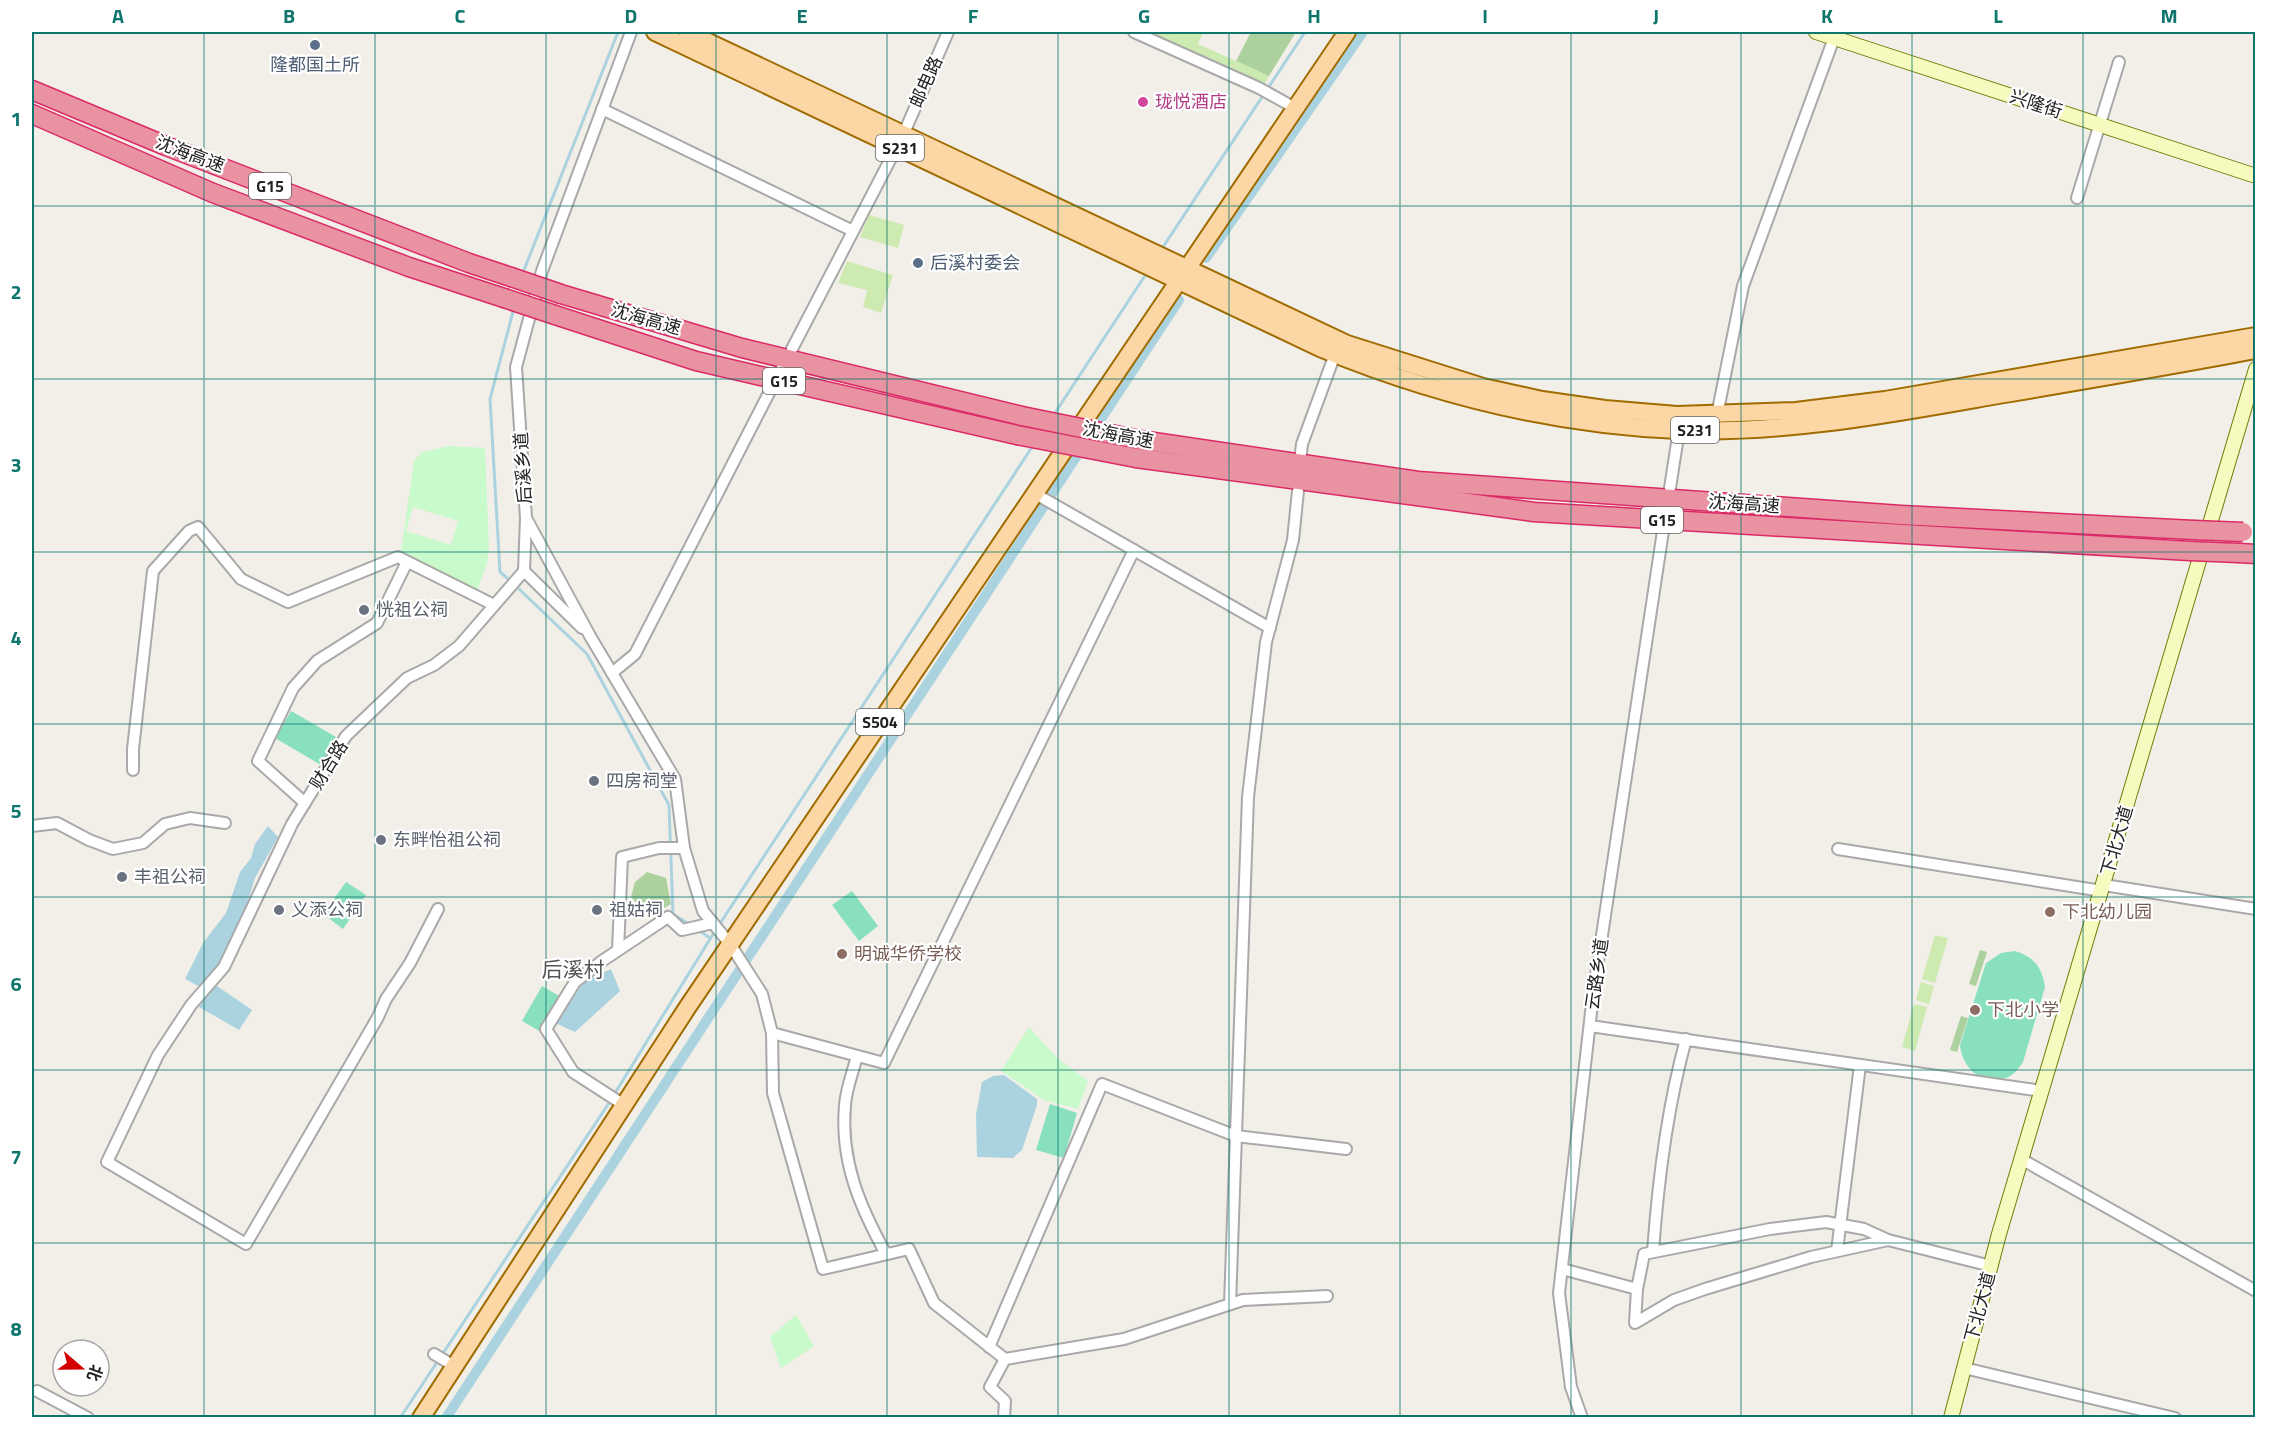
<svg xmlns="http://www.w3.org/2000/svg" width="2287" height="1449" font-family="'Titillium Web','Noto Sans SC',sans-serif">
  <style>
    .grass { fill: #cdebb0 }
    .forest { fill: #add19e }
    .park { fill: #c8facc; fill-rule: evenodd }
    .pitch { fill: #88e0be }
    .water { fill: #aad3df }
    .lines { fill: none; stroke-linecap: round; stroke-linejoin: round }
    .stream { stroke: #aad3df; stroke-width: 3 }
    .canal { stroke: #aad3df; stroke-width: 10 }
    .street-casing { stroke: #a9a9a9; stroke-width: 14 }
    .secondary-casing { stroke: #707d05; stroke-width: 16 }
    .primary-casing { stroke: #a06b00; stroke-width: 20 }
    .highway-casing { stroke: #dc2a67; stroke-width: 21 }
    .street { stroke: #fff; stroke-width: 10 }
    .secondary { stroke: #f7fabf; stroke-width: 14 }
    .primary { stroke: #fcd6a4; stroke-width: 16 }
    .highway { stroke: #e892a2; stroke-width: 18 }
    .highway-bridge-casing { stroke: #dc2a67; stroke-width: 21; stroke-linecap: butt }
    .highway-bridge { stroke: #e892a2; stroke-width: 18 }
    .grid { fill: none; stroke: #0f766e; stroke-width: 1.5; stroke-opacity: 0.55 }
    .service-dot { fill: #5c6f8a; stroke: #fff; stroke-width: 2 }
    .hotel-dot { fill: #d1479c; stroke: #fff; stroke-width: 2 }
    .worship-dot { fill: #6b7280; stroke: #fff; stroke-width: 2 }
    .education-dot { fill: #8d6e63; stroke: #fff; stroke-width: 2 }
    .labels { text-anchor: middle; stroke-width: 4.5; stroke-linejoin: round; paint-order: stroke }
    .shield { fill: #fff; stroke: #646464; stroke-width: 1.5 }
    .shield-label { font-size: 16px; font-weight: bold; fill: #222 }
    .service-label { font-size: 18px; fill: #4e5e75; stroke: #fff }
    .street-label { font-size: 18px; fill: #222; stroke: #fff }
    .hotel-label { font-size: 18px; fill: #b23c85; stroke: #fff; text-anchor: start }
    .worship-label { font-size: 18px; fill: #5b616d; stroke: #fff; text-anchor: start }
    .education-label { font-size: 18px; fill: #785e54; stroke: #fff; text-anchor: start }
    .quarter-label { font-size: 21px; fill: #555; stroke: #fff }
    .neatline { fill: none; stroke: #0f766e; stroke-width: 2 }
    .grid-label { font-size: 20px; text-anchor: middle; font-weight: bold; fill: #0f766e }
  </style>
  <rect width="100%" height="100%" fill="#f2efe9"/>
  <!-- grass -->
  <g class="grass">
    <path d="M1150,32H1203L1198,44L1269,76L1264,85Z"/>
    <path d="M869,215L904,225L898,248L860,237Z"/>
    <path d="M847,261L893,275L881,313L863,307L867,290L838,283Z"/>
    <path d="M1935,935L1948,938L1935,983L1922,979Z"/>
    <path d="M1921,982L1934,986L1929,1004L1916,1000Z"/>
    <path d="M1914,1004L1927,1007L1915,1051L1902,1047Z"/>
  </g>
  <!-- forest -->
  <g class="forest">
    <path d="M1251,32H1296L1269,76L1236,61Z"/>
    <path d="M647,872L666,878L671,904L649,917L631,897L635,882Z"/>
    <path d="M1980,950L1987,952L1976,986L1969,984Z"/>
    <path d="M1961,1016L1968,1018L1957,1052L1950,1050Z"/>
  </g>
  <!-- park -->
  <g class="park">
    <path d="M449,446L485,448L489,548L487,563L477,591L405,557L401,551L414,461L422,452ZM413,507L458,521L451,545L406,531Z"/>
    <path d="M1029,1027L1059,1060L1088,1081L1078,1109L1044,1100L1001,1071Z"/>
    <path d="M796,1315L814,1346L781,1368L770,1337Z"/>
  </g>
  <!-- pitch -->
  <g class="pitch">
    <path d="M291,711L336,737L321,765L275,738Z"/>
    <path d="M346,882L366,895L343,929L323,914Z"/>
    <path d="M852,891L878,926L859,941L832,905Z"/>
    <path d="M2015,951C2034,957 2042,967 2045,987L2023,1062C2019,1068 2014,1075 2006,1078C1982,1088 1962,1067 1960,1045L1986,963L2001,953Z"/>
    <path d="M542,986L561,997L541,1032L522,1021Z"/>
    <path d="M1050,1104L1077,1113L1064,1158L1036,1150Z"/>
  </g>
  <!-- water -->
  <g class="water">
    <path d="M268,826L278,837L255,878L246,907L221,962L200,987L185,979L203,943L226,913L240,872L251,858L255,844Z"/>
    <path d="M611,969L620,991L575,1032L557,1024L584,981Z"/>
    <path d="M214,984L252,1010L239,1030L199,1007Z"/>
    <path d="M1004,1075L1037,1099V1105L1022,1150L1013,1158L977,1157L976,1115L982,1082L993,1076Z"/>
  </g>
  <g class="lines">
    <!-- stream -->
    <g class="stream">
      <path d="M1161,250L1305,32"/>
      <path d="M522,275L618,32"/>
      <path d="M1053,416L1148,271"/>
      <path d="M507,578L500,572L490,399L514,308"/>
      <path d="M519,589L587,654L669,805L673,914L689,924"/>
      <path d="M719,925L1034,444"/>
      <path d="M697,929L710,938"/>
      <path d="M400,1418L607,1106L715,931"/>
    </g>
    <!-- canal -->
    <g class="canal">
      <path d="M1206,258L1363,32"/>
      <path d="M446,1418L1179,300"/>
    </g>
    <!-- street casing -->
    <g class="street-casing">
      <g id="street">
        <path d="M631,32L542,271L516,367L526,518L590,636L675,779L684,848L703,911L730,944L762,994L772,1033L773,1093L823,1269L909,1249L934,1303L1005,1359L1124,1339L1243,1300L1327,1296"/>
        <path d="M1134,32L1259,88L1295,108"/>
        <path d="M602,109L853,231"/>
        <path d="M2077,198L2119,62"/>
        <path d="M792,349L904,133L948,32"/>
        <path d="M781,370L782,368"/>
        <path d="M1717,415L1743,286L1834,38"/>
        <path d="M1301,453L1302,444L1335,354"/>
        <path d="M1670,488L1679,430"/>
        <path d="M1034,493L1270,628"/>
        <path d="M1667,510V509"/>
        <path d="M526,518L524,571L582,628"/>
        <path d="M612,673L635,654L771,389"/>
        <path d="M133,770V749L153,571L189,531L198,527L241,579L288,602L398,557L494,605"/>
        <path d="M305,803L258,761L293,688L317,661L377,623L407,562"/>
        <path d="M32,826L57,823L89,840L113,849L143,843L165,824L190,818L225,823"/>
        <path d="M1838,849L2102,891"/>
        <path d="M2104,885L2256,909"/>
        <path d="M438,909L410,963L386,999L378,1017L246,1244L107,1162L158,1055L191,1005L224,967L292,824L346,736L407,678L434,665L459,646L524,571"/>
        <path d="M618,950L622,857L659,848H684"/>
        <path d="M1590,1026L2042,1091"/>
        <path d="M772,1033L884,1063L1134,550"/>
        <path d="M857,1056C853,1072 846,1089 845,1105C840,1161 860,1207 886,1254"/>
        <path d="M624,1105L573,1072L546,1029L575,982L602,961L668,917L682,930L713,923"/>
        <path d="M2021,1159L2256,1291"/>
        <path d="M1837,1251L1860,1065"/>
        <path d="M1653,1252C1658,1181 1667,1108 1686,1039"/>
        <path d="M1562,1269L1637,1289L1635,1323L1674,1300L1705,1289L1811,1257L1888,1240L1991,1266"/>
        <path d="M1637,1289L1644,1254L1770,1229L1826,1222L1864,1229L1888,1240"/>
        <path d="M1230,1304L1248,797L1266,642L1293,540L1298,491"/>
        <path d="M989,1347L1102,1084L1236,1136L1346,1149"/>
        <path d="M434,1354L454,1366"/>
        <path d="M1964,1368L2175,1418"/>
        <path d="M37,1391L88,1418"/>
        <path d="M1004,1418L1005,1401L990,1387L1005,1359"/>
        <path d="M1582,1418L1571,1387L1559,1293L1593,995L1663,531"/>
      </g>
    </g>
    <!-- secondary casing -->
    <g class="secondary-casing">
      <g id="secondary">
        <path d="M1816,32L2256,176"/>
        <path d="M1951,1418L1999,1234L2256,369"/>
      </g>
    </g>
    <!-- primary casing -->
    <g class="primary-casing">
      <g id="primary">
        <path d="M655,32L1320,348C1434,395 1554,425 1678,430C1782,434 1885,415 1987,397C2076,382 2166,367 2256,350"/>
        <path d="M687,32L1347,344L1483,387L1542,400L1605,409L1677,415L1796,411L1885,400L2256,336"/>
        <path d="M421,1418L687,1008L1347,32"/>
      </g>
    </g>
    <!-- highway casing -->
    <g class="highway-casing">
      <g id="highway">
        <path d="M32,90L166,146L469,263L511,277"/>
        <path d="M32,114L213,193L409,267L504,298"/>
        <path d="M561,294L742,348L1022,416"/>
        <path d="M555,315L696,361L1017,435"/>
        <path d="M1140,440L1418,481L1901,515L2194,530"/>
        <path d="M1136,458L1534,512L2190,551"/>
        <path d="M2239,553L2256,554"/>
      </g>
    </g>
    <!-- street -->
    <use href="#street" class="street"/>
    <!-- secondary -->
    <use href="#secondary" class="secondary"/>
    <!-- primary -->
    <use href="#primary" class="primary"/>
    <!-- highway -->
    <use href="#highway" class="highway"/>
    <!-- highway-bridge casing -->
    <g class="highway-bridge-casing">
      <g id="highway-bridge">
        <path d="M511,277L561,294"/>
        <path d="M504,298L555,315"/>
        <path d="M1022,416L1140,440"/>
        <path d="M1017,435L1136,458"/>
        <path d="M2194,530L2243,532"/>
        <path d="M2190,551L2239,553"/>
      </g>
    </g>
    <!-- highway-bridge -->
    <use href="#highway-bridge" class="highway-bridge"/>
  </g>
  <!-- grid -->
  <path class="grid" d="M204,32V1418M375,32V1418M546,32V1418M716,32V1418M887,32V1418M1058,32V1418M1229,32V1418M1400,32V1418M1571,32V1418M1741,32V1418M1912,32V1418M2083,32V1418M32,206H2256M32,379H2256M32,552H2256M32,724H2256M32,897H2256M32,1070H2256M32,1243H2256"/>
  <!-- markers -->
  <g class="service-dot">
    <circle cx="315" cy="45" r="6"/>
    <circle cx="918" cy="263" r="6"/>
  </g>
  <circle class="hotel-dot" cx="1143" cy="102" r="6"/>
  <g class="worship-dot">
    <circle cx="364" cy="610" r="6"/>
    <circle cx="594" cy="781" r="6"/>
    <circle cx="381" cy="840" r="6"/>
    <circle cx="122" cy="877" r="6"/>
    <circle cx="279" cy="910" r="6"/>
    <circle cx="597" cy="910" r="6"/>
  </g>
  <g class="education-dot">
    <circle cx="2050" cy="912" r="6"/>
    <circle cx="842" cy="954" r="6"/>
    <circle cx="1975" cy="1010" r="6"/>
  </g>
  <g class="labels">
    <!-- shield labels -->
    <g class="shield">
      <rect x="876" y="135" width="48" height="26" rx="4.5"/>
      <rect x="249" y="173" width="42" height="26" rx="4.5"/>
      <rect x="763" y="368" width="42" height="26" rx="4.5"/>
      <rect x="1671" y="417" width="48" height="26" rx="4.5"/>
      <rect x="1641" y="507" width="42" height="26" rx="4.5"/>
      <rect x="856" y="709" width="48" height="26" rx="4.5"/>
    </g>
    <g class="shield-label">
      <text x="900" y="154">S231</text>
      <text x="270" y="192">G15</text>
      <text x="784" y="387">G15</text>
      <text x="1695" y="436">S231</text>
      <text x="1662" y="526">G15</text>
      <text x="880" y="728">S504</text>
    </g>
    <!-- service labels -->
    <g class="service-label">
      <text x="315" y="71">隆都国土所</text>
      <text x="930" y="269" text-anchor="start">后溪村委会</text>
    </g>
    <!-- street labels -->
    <g class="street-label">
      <text transform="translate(926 82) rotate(-66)" y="6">邮电路</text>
      <text transform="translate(2036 104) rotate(18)" y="6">兴隆街</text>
      <text transform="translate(190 154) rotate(21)" y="6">沈海高速</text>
      <text transform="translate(646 319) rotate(16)" y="6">沈海高速</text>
      <text transform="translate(1118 435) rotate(11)" y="6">沈海高速</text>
      <text transform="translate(523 468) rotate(-93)" y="6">后溪乡道</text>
      <text transform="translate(1744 504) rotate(4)" y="6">沈海高速</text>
      <text transform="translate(329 765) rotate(-58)" y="6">财合路</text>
      <text transform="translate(2117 841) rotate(-74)" y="6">下北大道</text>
      <text transform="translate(1597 974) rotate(-82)" y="6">云路乡道</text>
      <text transform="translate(1980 1307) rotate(-75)" y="6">下北大道</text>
    </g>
    <!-- hotel labels -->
    <g class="hotel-label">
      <text x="1155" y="108">珑悦酒店</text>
    </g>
    <!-- worship labels -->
    <g class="worship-label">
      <text x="376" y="616">恍祖公祠</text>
      <text x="606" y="787">四房祠堂</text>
      <text x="393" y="846">东畔怡祖公祠</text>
      <text x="134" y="883">丰祖公祠</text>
      <text x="291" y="916">义添公祠</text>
      <text x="609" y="916">祖姑祠</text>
    </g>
    <!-- education labels -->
    <g class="education-label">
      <text x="2062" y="918">下北幼儿园</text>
      <text x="854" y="960">明诚华侨学校</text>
      <text x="1987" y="1016">下北小学</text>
    </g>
    <!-- quarter labels -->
    <g class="quarter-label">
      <text x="573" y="977">后溪村</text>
    </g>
  </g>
  <!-- border -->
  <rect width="2287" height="1449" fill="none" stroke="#ffffff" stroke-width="66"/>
  <!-- north arrow -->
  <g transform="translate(81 1368) rotate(110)"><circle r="28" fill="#ffffff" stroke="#a7a7a7" stroke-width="1.5"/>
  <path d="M0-4.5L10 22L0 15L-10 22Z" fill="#d40000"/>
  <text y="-9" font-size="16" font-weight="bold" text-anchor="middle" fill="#222222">北</text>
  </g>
  <rect x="33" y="33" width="2221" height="1383" class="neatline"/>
  <g class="grid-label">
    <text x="118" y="23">A</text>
    <text x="289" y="23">B</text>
    <text x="460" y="23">C</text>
    <text x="631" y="23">D</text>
    <text x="802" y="23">E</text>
    <text x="973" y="23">F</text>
    <text x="1144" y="23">G</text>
    <text x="1314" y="23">H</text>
    <text x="1485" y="23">I</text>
    <text x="1656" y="23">J</text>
    <text x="1827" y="23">K</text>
    <text x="1998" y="23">L</text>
    <text x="2169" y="23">M</text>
    <text x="16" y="126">1</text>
    <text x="16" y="299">2</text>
    <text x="16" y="472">3</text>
    <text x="16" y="645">4</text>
    <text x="16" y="818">5</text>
    <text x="16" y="991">6</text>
    <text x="16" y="1164">7</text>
    <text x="16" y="1336">8</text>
  </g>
</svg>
